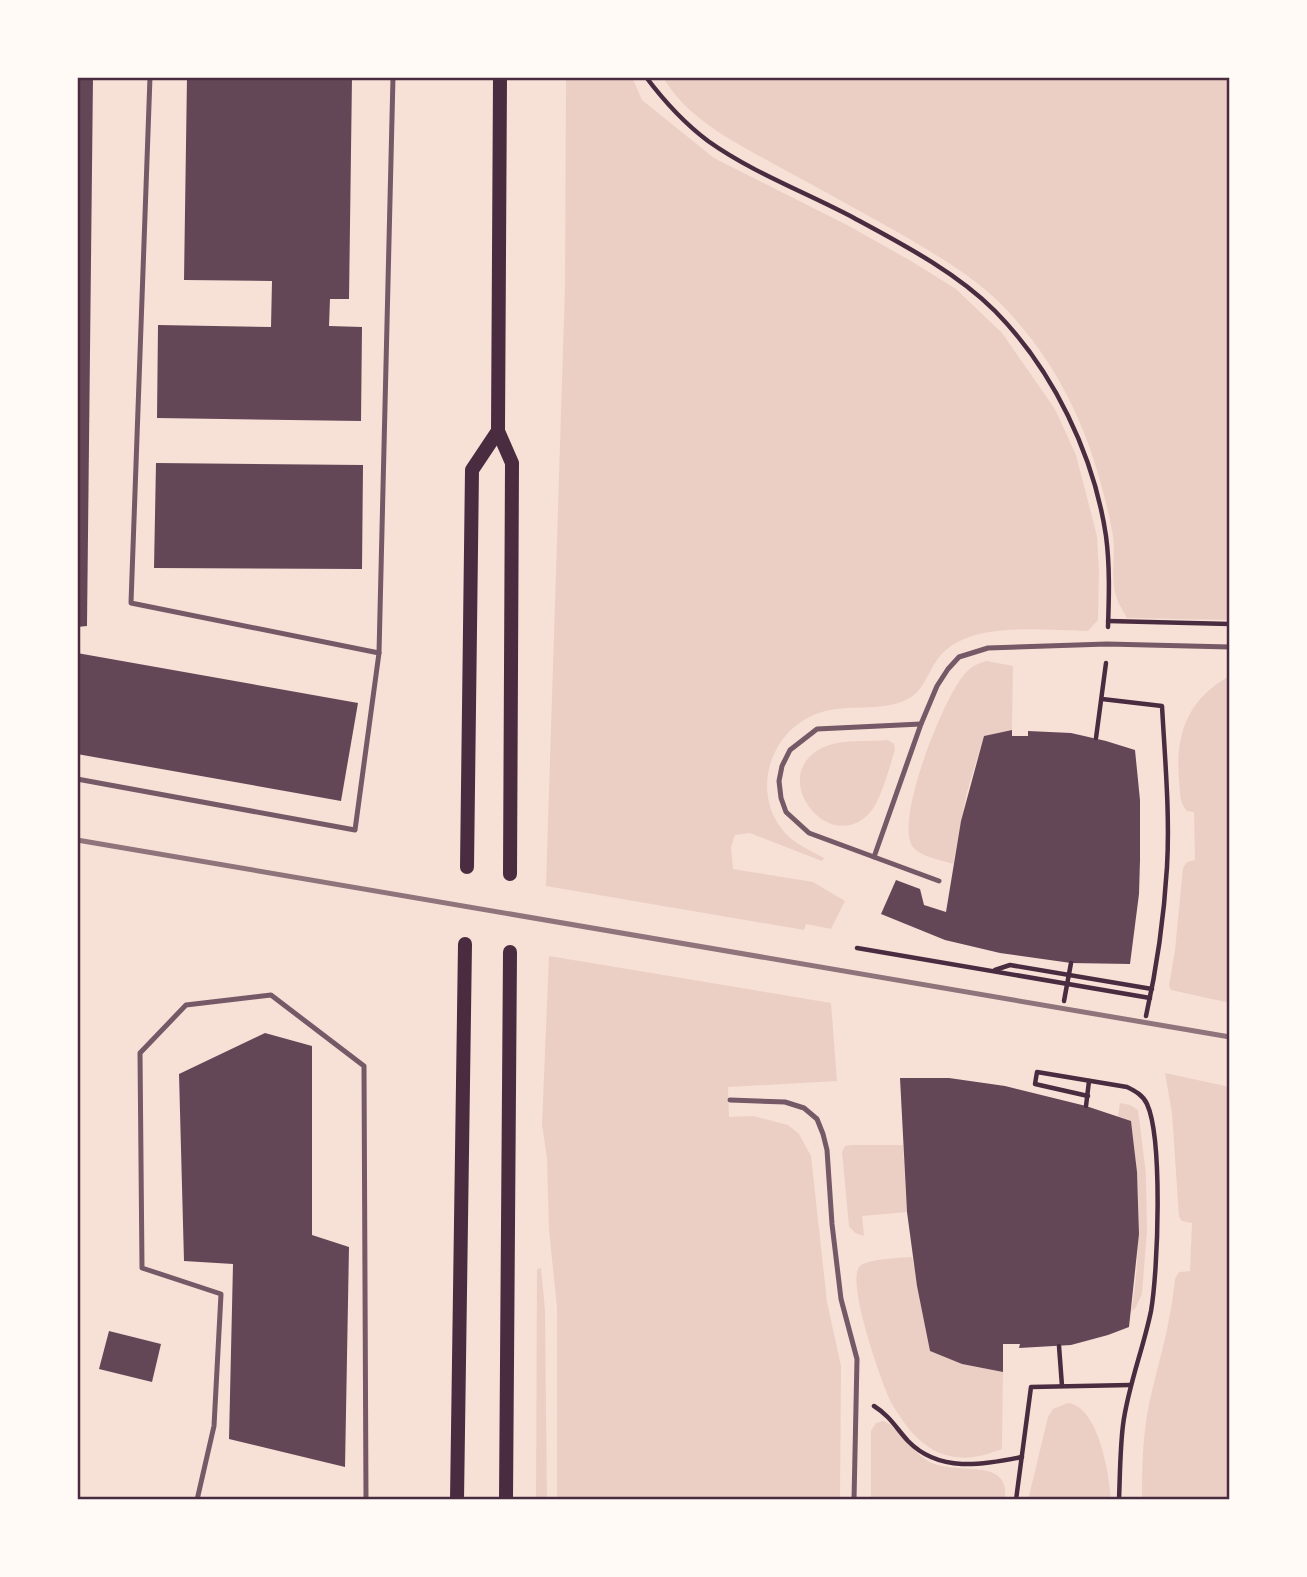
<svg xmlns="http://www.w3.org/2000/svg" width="1307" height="1577" font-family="Mulish,sans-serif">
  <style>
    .green { fill: #ebcfc5 }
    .building { fill: #644757 }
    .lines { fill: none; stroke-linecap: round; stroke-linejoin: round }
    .path { stroke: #4a2c40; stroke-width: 4.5 }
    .service { stroke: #755966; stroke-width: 5 }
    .secondary { stroke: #4a2c40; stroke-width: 14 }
    .rail { stroke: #8f747c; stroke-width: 5 }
    .neatline { fill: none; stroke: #4a2c40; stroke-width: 2.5 }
  </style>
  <rect width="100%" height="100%" fill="#f7e1d7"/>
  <!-- green -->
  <g class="green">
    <path d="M566,77H632L642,100L714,158L849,226L911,261L956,289L1002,333L1055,409L1076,455L1097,536L1099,572L1098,620L1088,631C1044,631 972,620 941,655C928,669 925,692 906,700C879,712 849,704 822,712C774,726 750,786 781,828C792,843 808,849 824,858L822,861L750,833L735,835L731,847L733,869L813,882L845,901L831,929L806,924L804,930L546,886L565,287Z"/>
    <path d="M663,77H1230V620L1127,618C1124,612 1119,605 1117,599C1109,578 1117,553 1112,531C1095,443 1063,366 999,302C970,274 933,253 899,233C860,211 822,190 783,169C740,145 688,121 663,77Z"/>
    <path d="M987,661L1013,666L1012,730L984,736L967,792L953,864C941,860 921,857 913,847C893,823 944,697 964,675C970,667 978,663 987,661Z"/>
    <path d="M1230,676V1003L1171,990L1169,986L1175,950L1183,868L1187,862L1195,860L1194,812L1187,811C1179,803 1180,790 1179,779C1175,735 1188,698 1230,676Z"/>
    <path d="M888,740L894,744L895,750C889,768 883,794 872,810C832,861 763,775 824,747C842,739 868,742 888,740Z"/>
    <path d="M549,956L831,1003L837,1081L728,1087L729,1117L753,1116L788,1125L799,1134L811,1156L827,1302L841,1366L840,1500H557V1308L549,1230L547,1158L542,1125Z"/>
    <path d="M1165,1073L1230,1087V1500H1145L1142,1497C1142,1463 1143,1428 1151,1395C1161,1354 1171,1321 1175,1279L1179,1272L1190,1271L1192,1223L1182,1221L1179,1217L1172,1113Z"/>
    <path d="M1120,1103L1130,1105L1138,1110L1146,1174L1147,1230L1142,1294L1136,1307L1131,1312C1142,1249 1140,1185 1131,1122L1118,1116Z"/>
    <path d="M851,1145H903L907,1212L862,1216L864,1236L855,1233L849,1226L842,1152L845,1146Z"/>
    <path d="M912,1257L930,1351L962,1364L1003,1372L1002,1449C979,1458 959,1462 935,1451C916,1441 902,1421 892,1404C882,1385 845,1280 860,1266C867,1259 901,1258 912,1257Z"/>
    <path d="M541,1268L545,1310L547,1500H536L537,1269Z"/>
    <path d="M1068,1403C1099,1407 1109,1475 1111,1500H1028L1048,1417L1053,1409Z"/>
    <path d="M883,1421C895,1424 912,1452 928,1461C956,1477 1011,1455 1005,1500H871V1431L876,1423Z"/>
  </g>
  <!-- building -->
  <g class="building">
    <path d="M77,77H93L87,626L77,627Z"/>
    <path d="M187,77H352L349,299H330L329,326L362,327L361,421L157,418L158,325L271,327L272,281L184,280Z"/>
    <path d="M156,463L363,465L362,569L154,568Z"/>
    <path d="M77,653L358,703L341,801L77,754Z"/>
    <path d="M1012,730V736H1028V731L1071,733L1106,741L1135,750L1140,800V860L1139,894L1130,964L1071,963L1000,953L945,940L881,914L896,880L920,889L924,905L946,912L961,821L984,736Z"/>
    <path d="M265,1033L312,1046V1235L349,1247L345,1467L229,1439L233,1264L184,1261L179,1074Z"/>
    <path d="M900,1078H949L1005,1086L1086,1106L1131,1121L1137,1172L1139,1234L1129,1327L1108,1335L1071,1345L1019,1348L1020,1344H1003V1372L962,1364L930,1351L917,1286L907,1212Z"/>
    <path d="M109,1331L161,1344L152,1382L99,1369Z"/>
  </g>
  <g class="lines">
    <!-- path -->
    <g class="path">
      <path d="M646,77C664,101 684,123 708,141C753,173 805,192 854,218C902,244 956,272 995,311C1053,370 1094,455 1106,536C1110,566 1109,597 1108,627"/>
      <path d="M1108,621L1230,624"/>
      <path d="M1102,699L1162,706C1165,760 1170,814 1167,867C1164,917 1157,967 1146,1016"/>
      <path d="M1096,738L1106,663"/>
      <path d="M857,948L1150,998"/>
      <path d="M995,970L1010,965L1152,989"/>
      <path d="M1064,1001L1071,963"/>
      <path d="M1088,1096L1035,1084L1037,1072L1127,1087C1135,1091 1143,1095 1147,1104C1163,1139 1158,1271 1151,1311C1143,1350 1128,1386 1123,1425C1120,1450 1120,1475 1119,1500"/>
      <path d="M1086,1106L1089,1081"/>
      <path d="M1059,1346L1062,1386"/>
      <path d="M874,1406C890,1416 896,1428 908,1441C939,1473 983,1465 1022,1457"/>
      <path d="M1016,1500L1031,1387L1130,1385"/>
    </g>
    <!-- service -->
    <g class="service">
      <path d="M150,77L131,603L379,653L393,77"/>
      <path d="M921,724L817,729L790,750L782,766L779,781L781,798L786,812L809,833L939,881"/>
      <path d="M77,779L355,830L379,653"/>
      <path d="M874,857L921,724L937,686L948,669L959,657L988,648L1107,644L1230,647"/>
      <path d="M730,1100L785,1102L804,1108L817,1119L823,1134L827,1150L832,1224L841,1299L857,1359L854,1500"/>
      <path d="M197,1500L214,1426L221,1294L142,1268L140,1053L186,1005L271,995L364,1066L366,1500"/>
    </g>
    <!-- secondary -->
    <g class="secondary">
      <path d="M500,77L498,431L512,463L510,874"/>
      <path d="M467,867L472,470L498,431"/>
      <path d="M457,1500L465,944"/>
      <path d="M506,1500L510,952"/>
    </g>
    <!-- rail -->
    <path class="rail" d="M77,840L1230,1037"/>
  </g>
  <!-- border -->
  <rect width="1307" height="1577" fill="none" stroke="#fffaf5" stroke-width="158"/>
  <rect x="79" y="79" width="1149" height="1419" class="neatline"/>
</svg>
